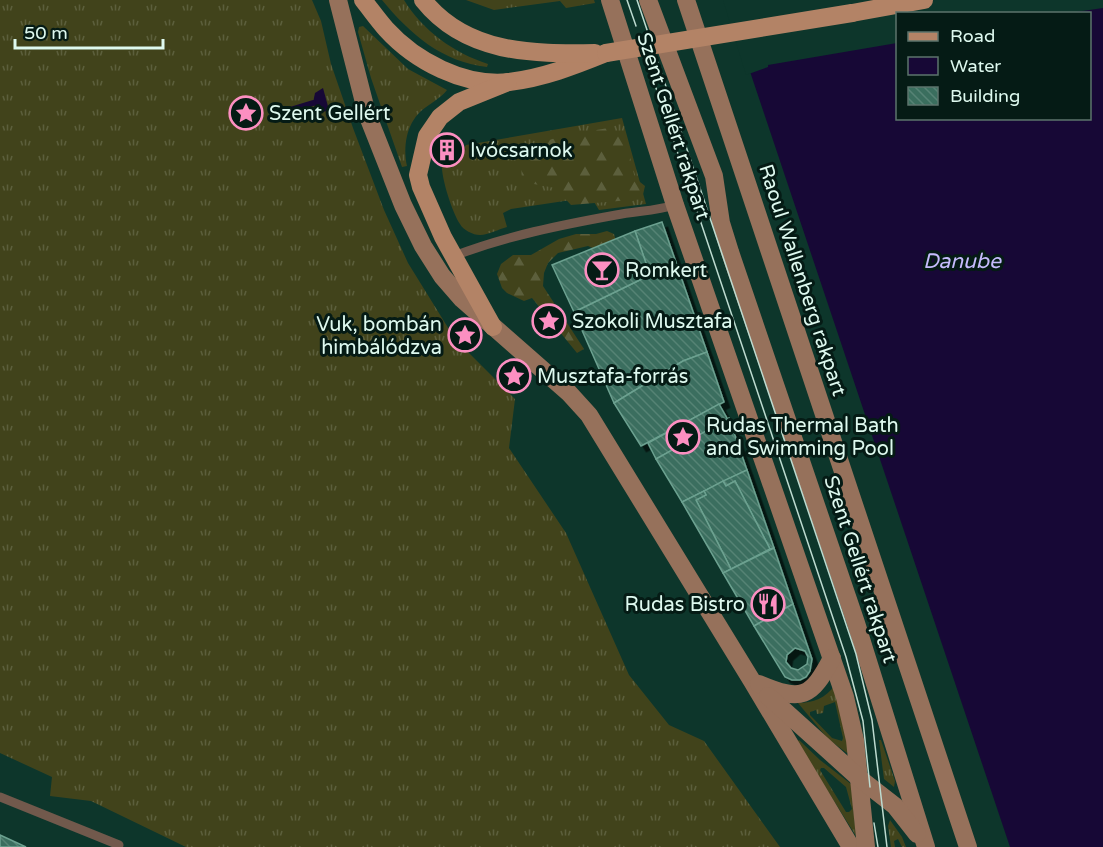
<svg xmlns="http://www.w3.org/2000/svg" width="1103" height="847" font-family="'Varela Round',sans-serif">
  <style>
    .grass { fill: url(#grass-tufts); fill-rule: evenodd }
    .forest { fill: url(#forest-firs) }
    .water { fill: #170836; fill-rule: evenodd }
    .pier { fill: #0d362b }
    .lines { fill: none; stroke-linecap: round; stroke-linejoin: round }
    .stream { stroke: #170836; stroke-width: 6 }
    .building { fill: url(#building-back-hatch); stroke: #6ca190; stroke-width: 1.5; fill-rule: evenodd; filter: url(#shadow) }
    .service { stroke: #71594c; stroke-width: 9 }
    .secondary { stroke: #96715b; stroke-width: 18 }
    .primary { stroke: #b38366; stroke-width: 18 }
    .tram { stroke: #bddbd0; stroke-width: 1.5 }
    .primary-bridge { stroke: #b38366; stroke-width: 18 }
    .labels { text-anchor: middle; stroke-width: 6; stroke-linejoin: round; paint-order: stroke }
    .poi-label { font-size: 20px; fill: #def9ef; stroke: #051b15; text-anchor: start }
    .street-label { font-size: 20px; fill: #def9ef; stroke: #051b15 }
    .water-label { font-size: 21px; font-style: italic; fill: #c6bbfd; stroke: #051b15 }
  </style>
  <defs>
    <pattern id="grass-tufts" width="24" height="20" patternUnits="userSpaceOnUse" patternTransform="scale(1.5)"><rect width="24" height="20" fill="#41431b"/><path d="M3 7l-1-3M5 7V3M7 7l1-3M15 17l-1-3M17 17v-4M19 17l1-3" fill="none" stroke="#5c5f3c"/></pattern>
    <pattern id="forest-firs" width="22" height="20" patternUnits="userSpaceOnUse" patternTransform="scale(1.5)"><rect width="22" height="20" fill="#41431b"/><path d="M5 1l3.5 6h-7zM16 11l3.5 6h-7z" fill="#5c5f3c"/></pattern>
    <pattern id="building-back-hatch" width="6" height="6" patternUnits="userSpaceOnUse" patternTransform="scale(1.5)"><rect width="6" height="6" fill="#3a6e5e"/><path d="M-1 5l2 2M0 0l6 6M5-1l2 2" fill="none" stroke="#568375"/></pattern>
    <filter id="shadow"><feDropShadow dx="5.5" dy="5.5" stdDeviation="0" flood-color="#0009"/></filter>
  </defs>
  <rect width="100%" height="100%" fill="#0d362b"/>
  <!-- grass -->
  <g class="grass">
    <path d="M0,0H312L321,21L331,64L353,128L384,210L408,263L455,339L515,399L509,448L566,533L629,675L669,725L704,741L780,847H186L91,801L50,796L52,777L0,753Z"/>
    <path d="M382,0H404C423,31 454,53 488,64L487,67C442,62 410,34 382,0Z"/>
    <path d="M466,0H594L595,3L566,8L560,1L494,10Z"/>
    <path d="M363,26L408,69L447,90C441,98 429,104 421,111C406,125 403,147 407,166L402,167L371,78L358,32L359,27Z"/>
    <path d="M622,118L646,204L599,210L591,197L511,209L503,213L507,227C499,229 488,235 480,235C473,235 463,230 460,224C452,212 440,175 442,161L451,168L466,145Z"/>
    <path d="M835,685L849,751L847,753L828,739L798,703C813,703 826,698 835,685ZM835,702L843,738L842,741L832,738L810,715V712L816,710L817,714L823,713L824,706Z"/>
    <path d="M799,740L820,760L851,784L856,836L797,742ZM821,768H824L846,787L852,809L849,812H846L820,770Z"/>
    <path d="M879,740H881L895,781L894,787L884,779Z"/>
    <path d="M890,820L902,837L906,847H902L898,839L894,841L895,847H891L888,826Z"/>
  </g>
  <!-- forest -->
  <g class="forest">
    <path d="M609,128C630,143 629,154 635,178L645,186L642,199L571,205L555,188L534,184L522,177C520,167 523,154 532,148C546,137 591,131 609,128Z"/>
    <path d="M607,231L614,234L618,248L606,254L588,246L558,253L548,263L544,273L543,286L584,349L577,353L532,298L524,301L507,293L502,288L497,274L501,264L513,255H531L559,239L576,234H596Z"/>
  </g>
  <!-- water -->
  <g class="water">
    <path d="M726,0H1103V847H1010ZM898,14H1090V118H898Z"/>
    <path d="M323,88L329,110L323,112L317,110L313,103L315,93Z"/>
  </g>
  <!-- pier -->
  <path class="pier" d="M723,0H1103V8L1069,13L898,14L897,43L768,65V67L746,75Z"/>
  <g class="lines">
    <!-- stream -->
    <path class="stream" d="M290,110L313,103"/>
  </g>
  <!-- building -->
  <g class="building">
    <path d="M453,139L457,143L445,160L441,158L445,147Z"/>
    <path d="M457,143L459,144L447,160H445Z"/>
    <path d="M662,222L707,352L683,361L614,403L574,312L650,275L635,231Z"/>
    <path d="M635,231L650,275L574,312L552,265Z"/>
    <path d="M707,352L724,402L641,446L614,403L683,361Z"/>
    <path d="M719,404L728,420L656,459L648,443Z"/>
    <path d="M729,418L747,470L682,502L656,459Z"/>
    <path d="M747,470L774,548L770,549L735,481L726,486L723,481Z"/>
    <path d="M723,481L726,486L735,481L770,549L731,569L696,500L706,495L704,491Z"/>
    <path d="M704,491L706,495L696,500L731,569L723,573L682,502Z"/>
    <path d="M774,548L793,604L754,626L723,573Z"/>
    <path d="M793,604L812,659L810,671L806,677L800,680H792L785,677L754,626ZM795,648L805,651L808,657L807,664L798,670L791,668L786,662L787,655Z"/>
    <path d="M0,835L26,847H0Z"/>
  </g>
  <g class="lines">
    <!-- service -->
    <g class="service">
      <path d="M454,256C506,236 561,225 616,215C636,211 656,211 675,205"/>
      <path d="M0,797L119,845L118,847"/>
    </g>
    <!-- secondary -->
    <g class="secondary">
      <path d="M338,0L367,114L403,205L423,246L442,276L462,299L569,393L589,415L752,681L851,847"/>
      <path d="M610,0L675,205L845,697L855,740L866,847"/>
      <path d="M648,0L714,176L721,223L730,252L856,623L926,847"/>
      <path d="M686,0L968,847"/>
      <path d="M759,684C802,702 811,698 832,658"/>
      <path d="M768,696L859,778L895,806L917,834"/>
    </g>
    <!-- primary -->
    <g class="primary">
      <path d="M363,0C371,10 378,20 386,29C415,61 464,87 509,82C543,78 574,66 606,53"/>
      <path d="M423,0C466,54 532,54 595,53"/>
      <path d="M852,13L924,0"/>
      <path d="M493,327L443,237L421,187L418,175L427,136L440,117L459,102L508,82"/>
    </g>
    <!-- tram -->
    <g class="tram">
      <path d="M627,0L636,26"/>
      <path d="M637,0L856,654L872,720L887,847"/>
      <path d="M656,88L846,657L863,721L870,787"/>
      <path d="M874,823L878,847"/>
    </g>
    <!-- primary-bridge -->
    <path class="primary-bridge" d="M606,53L852,13"/>
  </g>
  <!-- icons -->
  <defs>
    <g id="sight-ring" transform="scale(1.725)"><circle r="9.5" fill="#051b15" stroke="#fc8fc1" stroke-width="1.5"/><path d="M0-6L1.8-2.2L6-1.7L2.9 1.2L3.7 5.4L0 3.3L-3.7 5.4L-2.9 1.2L-6-1.7L-1.8-2.2Z" fill="#fc8fc1"/></g>
    <g id="building-ring" transform="scale(1.725)"><circle r="9.5" fill="#051b15" stroke="#fc8fc1" stroke-width="1.5"/><path d="M-4-6H4V6H1V3H-1V6H-4ZM-2.5-4.3h1.7v1.8h-1.7ZM.8-4.3h1.7v1.8H.8ZM-2.5-1h1.7V.8h-1.7ZM.8-1h1.7V.8H.8Z" fill="#fc8fc1"/></g>
    <g id="bar-ring" transform="scale(1.725)"><circle r="9.5" fill="#051b15" stroke="#fc8fc1" stroke-width="1.5"/><path d="M-6-5H6L.8 .8V4.5H3.5V6h-7V4.5H-.8V.8Z" fill="#fc8fc1"/></g>
    <g id="restaurant-ring" transform="scale(1.725)"><circle r="9.5" fill="#051b15" stroke="#fc8fc1" stroke-width="1.5"/><path d="M-5-6h1v4h1v-4h1v4h1v-4h1v5L-1.5 .5V6h-2V.5L-5-1ZM5-6V6H3V1.5H1.5Q1.5-4 5-6Z" fill="#fc8fc1"/></g>
  </defs>
  <g fill-rule="evenodd">
    <use href="#sight-ring" x="246" y="113"/>
    <use href="#building-ring" x="447" y="150"/>
    <use href="#bar-ring" x="602" y="270"/>
    <use href="#sight-ring" x="549" y="321"/>
    <use href="#sight-ring" x="465" y="335"/>
    <use href="#sight-ring" x="514" y="376"/>
    <use href="#sight-ring" x="683" y="437"/>
    <use href="#restaurant-ring" x="768" y="604"/>
  </g>
  <g class="labels">
    <!-- poi labels -->
    <g class="poi-label">
      <text x="269" y="120">Szent Gellért</text>
      <text x="470" y="157">Ivócsarnok</text>
      <text x="625" y="277">Romkert</text>
      <text x="572" y="328">Szokoli Musztafa</text>
      <text x="442" y="331" text-anchor="end">Vuk, bombán<tspan x="442" dy="23">himbálódzva</tspan></text>
      <text x="537" y="383">Musztafa-forrás</text>
      <text x="706" y="432">Rudas Thermal Bath<tspan x="706" dy="23">and Swimming Pool</tspan></text>
      <text x="745" y="611" text-anchor="end">Rudas Bistro</text>
    </g>
    <!-- street labels -->
    <g class="street-label">
      <text transform="translate(674 126) rotate(72)" y="7">Szent Gellért rakpart</text>
      <text transform="translate(803 280) rotate(72)" y="7">Raoul Wallenberg rakpart</text>
      <text transform="translate(861 569) rotate(72)" y="7">Szent Gellért rakpart</text>
    </g>
    <!-- water labels -->
    <g class="water-label">
      <text x="962" y="268">Danube</text>
    </g>
  </g>
  <!-- legend -->
  <rect x="896" y="12" width="195" height="108" fill="#051b15" stroke="#5c746c" stroke-width="1.5"/>
  <rect x="908" y="32" width="30" height="9" fill="#b38366" stroke="#5c746c" stroke-width="1.5"/>
  <text x="950" y="42" font-size="18" fill="#def9ef">Road</text>
  <rect x="908" y="57" width="30" height="18" fill="#170836" stroke="#5c746c" stroke-width="1.5"/>
  <text x="950" y="72" font-size="18" fill="#def9ef">Water</text>
  <rect x="908" y="87" width="30" height="18" fill="url(#building-back-hatch)" stroke="#5c746c" stroke-width="1.5"/>
  <text x="950" y="102" font-size="18" fill="#def9ef">Building</text>
  <!-- scale -->
  <path d="M15 39v9h148v-9" fill="none" stroke="#def9ef" stroke-width="3"/>
  <text x="24" y="39" font-size="18" fill="#def9ef" stroke="#051b15" stroke-width="4.5" paint-order="stroke">50 m</text>
</svg>
